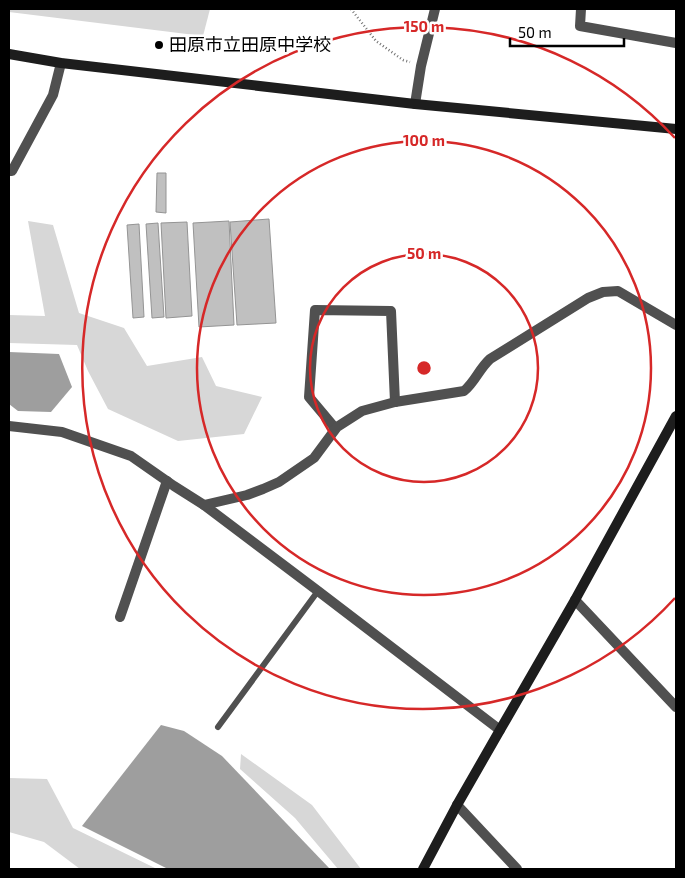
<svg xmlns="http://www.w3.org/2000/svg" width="685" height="878" font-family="'Exo 2','Noto Sans JP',sans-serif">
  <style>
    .green { fill: #d7d7d7 }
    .water { fill: #9e9e9e }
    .building { fill: #c0c0c0; stroke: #949494 }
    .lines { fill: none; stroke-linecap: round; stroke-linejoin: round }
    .path { stroke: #727272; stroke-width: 2.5; stroke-dasharray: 1 2.5; stroke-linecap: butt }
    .lane { stroke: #505050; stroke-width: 6 }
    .street { stroke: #505050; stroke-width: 10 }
    .secondary { stroke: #1d1d1d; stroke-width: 10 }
    .ring { fill: none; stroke: #d62828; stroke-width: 2.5 }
    .poi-dot { fill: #000; stroke: #fff; stroke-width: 2 }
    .labels { text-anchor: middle; stroke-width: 5; stroke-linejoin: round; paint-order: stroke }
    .poi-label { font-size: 18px; fill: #000; stroke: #fff; text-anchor: start }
    .centre { fill: #d62828; stroke: #fff; stroke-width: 2.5 }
    .ring-label { font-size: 15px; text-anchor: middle; font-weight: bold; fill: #d62828; stroke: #fff; stroke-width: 5; stroke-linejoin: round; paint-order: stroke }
  </style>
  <rect width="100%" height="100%" fill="#fff"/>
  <!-- green -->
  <g class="green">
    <path d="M9,9H210L203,36L9,12Z"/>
    <path d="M28,221L53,225L79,313L124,328L147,366L202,357L216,386L262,397L244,434L178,441L108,409L88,371L77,345L9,343V315L45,316Z"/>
    <path d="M241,754L312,805L361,869H338L295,818L240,769Z"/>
    <path d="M9,778L47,779L73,828L157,869H80L44,842L9,832Z"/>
  </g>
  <!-- water -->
  <g class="water">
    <path d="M9,352L59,354L72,387L51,412L18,411L9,404Z"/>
    <path d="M161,725L184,731L222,756L330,869H168L82,826Z"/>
  </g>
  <!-- building -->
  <g class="building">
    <path d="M157,173H166V213L156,212Z"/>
    <path d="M269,219L276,323L237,325L230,222Z"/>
    <path d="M229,221L234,325L199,327L193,223Z"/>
    <path d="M187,222L192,316L166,318L161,223Z"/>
    <path d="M158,223L164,317L152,318L146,224Z"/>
    <path d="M139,224L144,317L133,318L127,225Z"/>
  </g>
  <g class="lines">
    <!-- path -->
    <path class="path" d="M351,9L376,41L403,60L410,62"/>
    <!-- lane -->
    <path class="lane" d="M218,727L318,591"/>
    <!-- street -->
    <g class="street">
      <path d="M581,9L580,26L676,43"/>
      <path d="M415,104L421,66L435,9"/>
      <path d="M9,171H12L53,95L61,63"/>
      <path d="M9,426L62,432L131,456L174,486L204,505L318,591L500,730"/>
      <path d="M335,428L309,397L315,310L391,311L395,402"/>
      <path d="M204,505L247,495L263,489L279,482L314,458L337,427L362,411L395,402L464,391C475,382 479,369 490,359L588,298L603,292L618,291L676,325"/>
      <path d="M575,600L676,707"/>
      <path d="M120,617L167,481"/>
      <path d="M457,805L517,869"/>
    </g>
    <!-- secondary -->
    <g class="secondary">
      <path d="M9,54L61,63L415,104L676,129"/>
      <path d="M423,869L457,805L500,730L575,600L676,416"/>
    </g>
  </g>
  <!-- distance rings -->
  <g class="ring">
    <circle cx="424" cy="368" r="114"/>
    <circle cx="424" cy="368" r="227"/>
    <path d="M675 598A341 341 0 1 1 675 138"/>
  </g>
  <!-- markers -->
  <circle class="poi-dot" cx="159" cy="45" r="5"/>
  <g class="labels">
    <!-- poi labels -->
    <g class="poi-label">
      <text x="169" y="51">田原市立田原中学校</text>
    </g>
  </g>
  <circle cx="424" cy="368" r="8" class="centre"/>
  <g class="ring-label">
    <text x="424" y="32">150 m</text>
    <text x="424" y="146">100 m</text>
    <text x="424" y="259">50 m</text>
  </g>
  <!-- border -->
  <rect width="685" height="878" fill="none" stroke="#000000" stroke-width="20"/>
  <!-- scale -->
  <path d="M510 38v8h114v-8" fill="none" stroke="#000000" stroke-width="2.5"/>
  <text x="518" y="38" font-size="15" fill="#000000" stroke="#ffffff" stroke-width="4" paint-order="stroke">50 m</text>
</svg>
